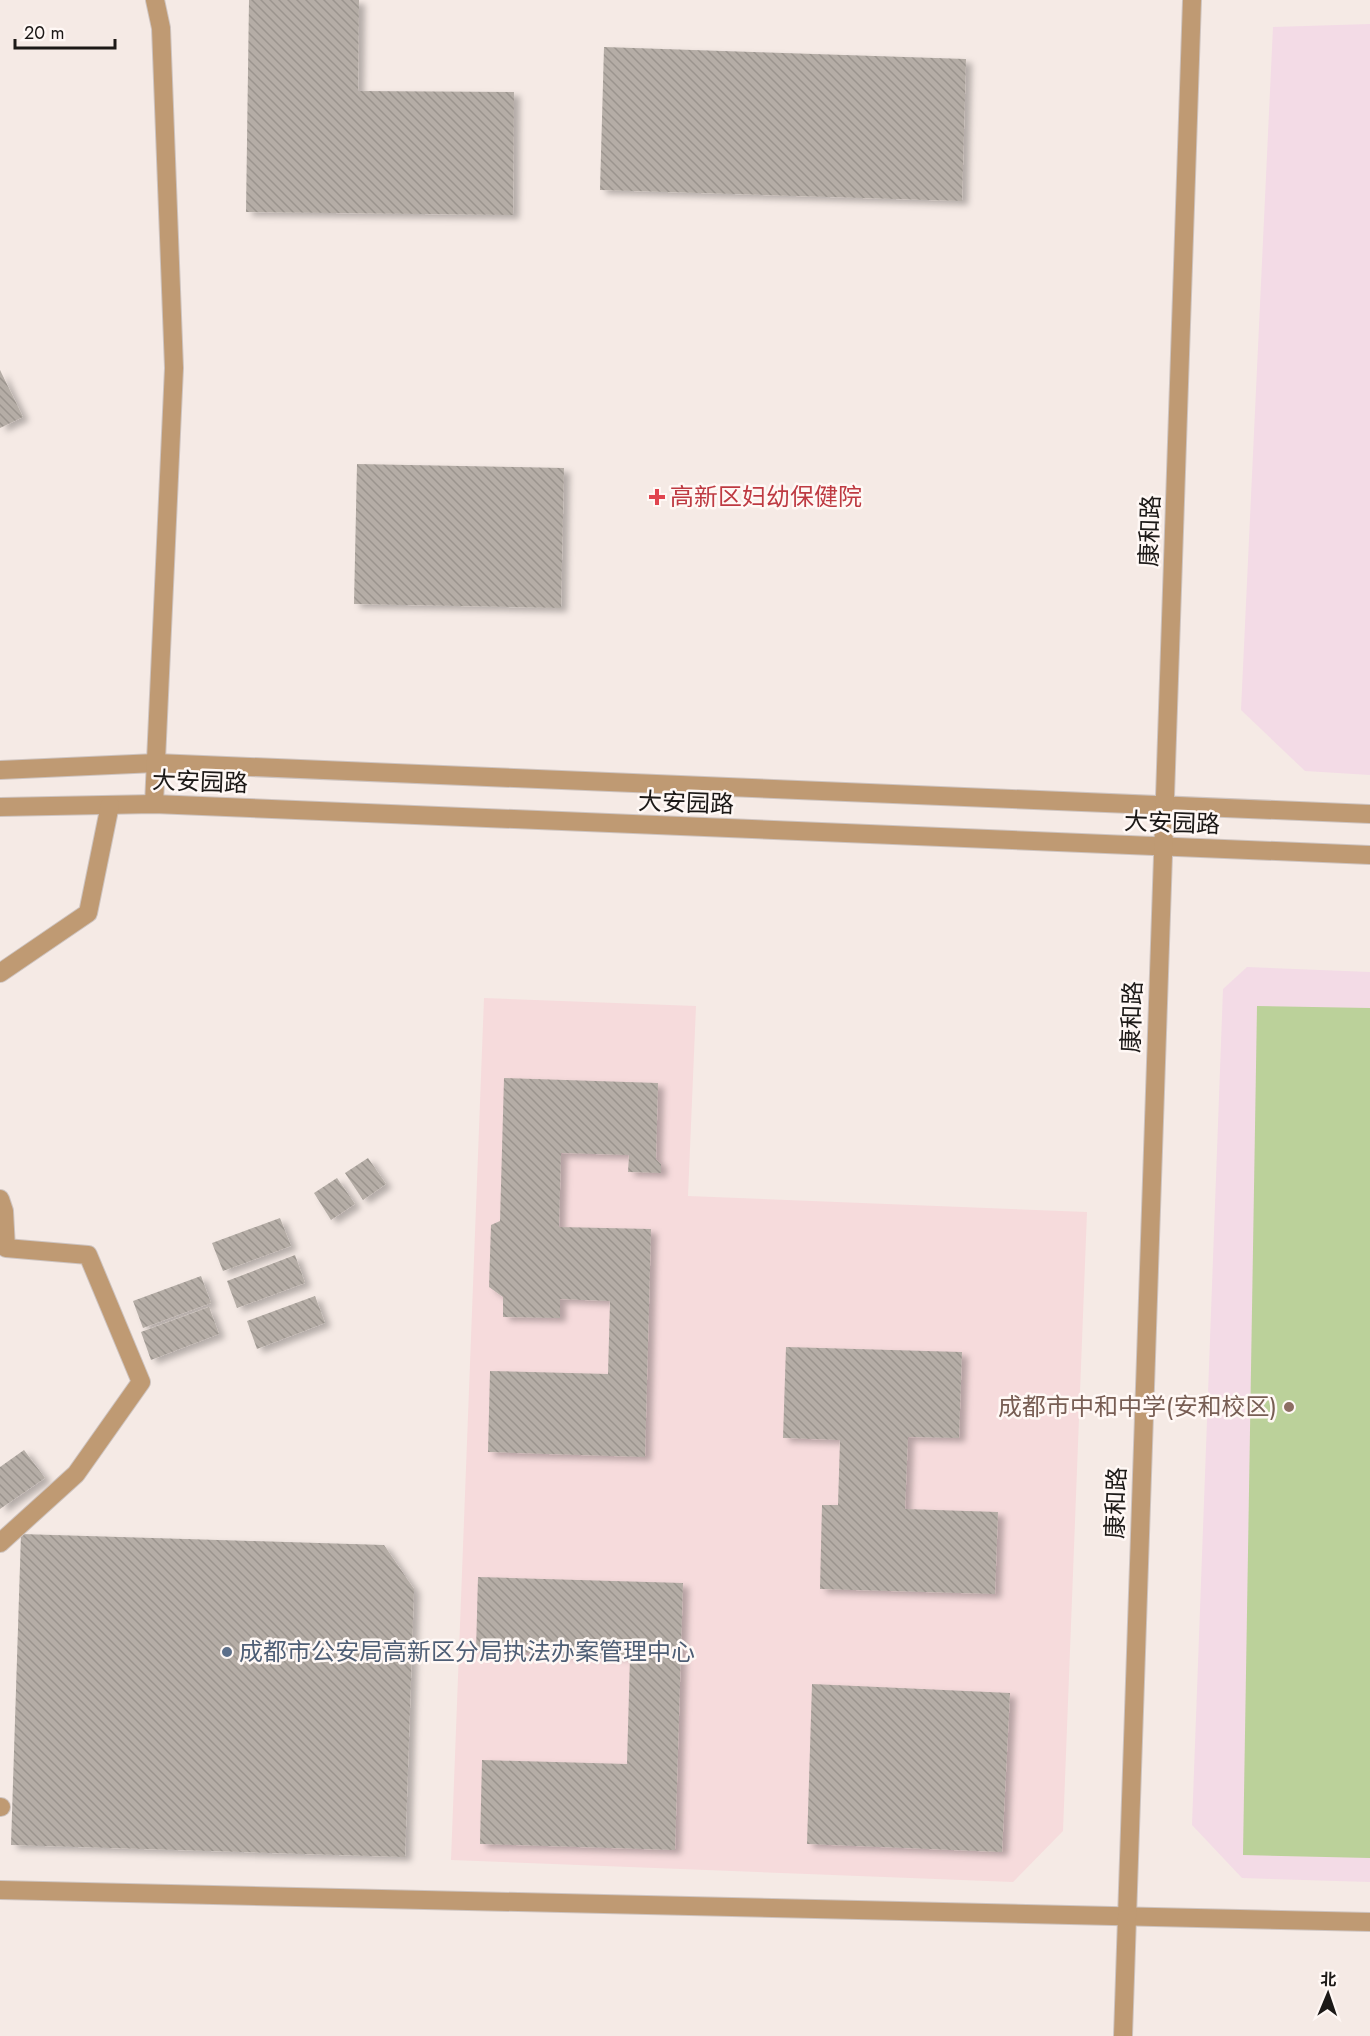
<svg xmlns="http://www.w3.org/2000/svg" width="1370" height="2036" font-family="Jost,'Noto Sans SC',sans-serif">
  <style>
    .commercial { fill: #f6dbdc }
    .education { fill: #f3dbe6 }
    .pitch { fill: #bbd19a }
    .building { fill: url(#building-back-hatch); filter: url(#shadow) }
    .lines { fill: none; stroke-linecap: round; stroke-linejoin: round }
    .minor-casing { stroke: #cec4c0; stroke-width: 20 }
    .minor { stroke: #bf9a73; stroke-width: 18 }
    .health-dot { fill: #e0444e; stroke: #fff8f5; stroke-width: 2 }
    .education-dot { fill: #8d6e63; stroke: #fff8f5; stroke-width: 2 }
    .service-dot { fill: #5c6f8a; stroke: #fff8f5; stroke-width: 2 }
    .labels { text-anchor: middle; stroke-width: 5; stroke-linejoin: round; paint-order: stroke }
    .health-label { font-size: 24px; fill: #be3a42; stroke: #fff8f5; text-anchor: start }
    .street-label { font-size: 24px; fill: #1c1917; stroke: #fff8f5 }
    .education-label { font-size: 24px; fill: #785e54; stroke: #fff8f5; text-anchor: end }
    .service-label { font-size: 24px; fill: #4e5e75; stroke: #fff8f5; text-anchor: start }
  </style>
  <defs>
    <pattern id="building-back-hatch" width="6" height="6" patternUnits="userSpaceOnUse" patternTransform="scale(1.5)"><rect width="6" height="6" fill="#b5ada6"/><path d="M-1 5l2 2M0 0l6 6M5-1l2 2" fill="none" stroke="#9b948e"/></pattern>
    <filter id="shadow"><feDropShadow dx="6" dy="4" stdDeviation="3" flood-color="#0004"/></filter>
  </defs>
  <rect width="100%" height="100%" fill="#f5eae5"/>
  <!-- commercial -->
  <path class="commercial" d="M484,998L696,1006L688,1196L1087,1212L1063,1831L1013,1882L451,1860Z"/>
  <!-- education -->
  <g class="education">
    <path d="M1370,24V775L1305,771L1241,710L1273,27Z"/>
    <path d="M1247,967L1370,972V1882L1242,1878L1192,1825L1223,989Z"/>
  </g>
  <!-- pitch -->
  <path class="pitch" d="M1257,1006L1370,1008V1858L1243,1855Z"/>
  <!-- building -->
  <g class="building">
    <path d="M249,0H359L358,91L514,92L513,215L246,212Z"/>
    <path d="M604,47L966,59L962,201L600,190Z"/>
    <path d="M0,370L23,417L0,428Z"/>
    <path d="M357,464L564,468L561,608L354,604Z"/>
    <path d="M504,1078L658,1083L656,1159L661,1164V1173L628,1172L629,1155L561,1153L559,1227L651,1229L645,1457L488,1452L490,1371L608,1374L610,1301L560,1299V1318L503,1317V1297L489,1287L491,1225L500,1221Z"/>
    <path d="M368,1158L386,1184L363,1200L345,1173Z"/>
    <path d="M337,1178L355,1204L331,1220L314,1193Z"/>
    <path d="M280,1218L291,1246L223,1271L212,1243Z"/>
    <path d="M295,1255L305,1283L237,1308L227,1281Z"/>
    <path d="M201,1276L211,1303L143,1328L133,1301Z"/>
    <path d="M315,1296L325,1323L257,1349L247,1321Z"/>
    <path d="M209,1307L219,1334L151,1360L141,1332Z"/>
    <path d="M786,1347L962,1352L959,1438L908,1437L905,1509L998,1512L995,1594L820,1589L822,1505H838L840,1440L783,1438Z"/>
    <path d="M24,1450L45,1478L0,1509V1467Z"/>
    <path d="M21,1534L384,1545L414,1589L405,1857L11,1845Z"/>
    <path d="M478,1577L683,1583L675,1850L480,1844L482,1760L627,1764L630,1656L476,1651Z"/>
    <path d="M812,1684L1010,1693L1002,1852L807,1844Z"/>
  </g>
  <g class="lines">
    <!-- minor casing -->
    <g class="minor-casing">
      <g id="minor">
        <path d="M0,770L156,763L1370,814"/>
        <path d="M154,804L174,368L161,28L155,0"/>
        <path d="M0,807L154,804L1370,855"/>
        <path d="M0,973L88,913L110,805"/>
        <path d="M0,1199L4,1211L6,1248L88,1255L141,1382L76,1474L0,1543"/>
        <path d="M0,1807H1"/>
        <path d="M0,1890L1370,1922"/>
        <path d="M1123,2036L1192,0"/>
      </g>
    </g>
    <!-- minor -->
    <use href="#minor" class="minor"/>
  </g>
  <!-- markers -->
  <path class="health-dot" d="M654 488h6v6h6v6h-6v6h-6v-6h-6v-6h6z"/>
  <circle class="education-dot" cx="1289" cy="1407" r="6"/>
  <circle class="service-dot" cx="227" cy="1652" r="6"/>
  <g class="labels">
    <!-- health labels -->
    <g class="health-label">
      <text x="670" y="505">高新区妇幼保健院</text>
    </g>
    <!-- street labels -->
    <g class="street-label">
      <text transform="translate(1150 531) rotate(-88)" y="8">康和路</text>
      <text transform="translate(200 782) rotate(2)" y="8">大安园路</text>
      <text transform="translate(686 803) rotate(2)" y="8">大安园路</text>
      <text transform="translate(1172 823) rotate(2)" y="8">大安园路</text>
      <text transform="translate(1132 1017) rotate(-88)" y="8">康和路</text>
      <text transform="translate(1116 1503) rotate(-88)" y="8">康和路</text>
    </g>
    <!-- education labels -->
    <g class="education-label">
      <text x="1277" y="1415">成都市中和中学(安和校区)</text>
    </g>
    <!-- service labels -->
    <g class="service-label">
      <text x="239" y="1660">成都市公安局高新区分局执法办案管理中心</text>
    </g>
  </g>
  <!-- north arrow -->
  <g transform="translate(1328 1994) rotate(2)" stroke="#fff8f5" stroke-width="4.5" paint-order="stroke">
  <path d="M0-4.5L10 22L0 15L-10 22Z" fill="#1c1917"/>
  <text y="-9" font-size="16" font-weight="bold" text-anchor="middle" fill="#1c1917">北</text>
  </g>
  <!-- scale -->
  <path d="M15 39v9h100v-9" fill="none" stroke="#1c1917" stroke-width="3"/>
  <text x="24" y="39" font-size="18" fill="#1c1917" stroke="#fff8f5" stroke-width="4.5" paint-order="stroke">20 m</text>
</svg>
